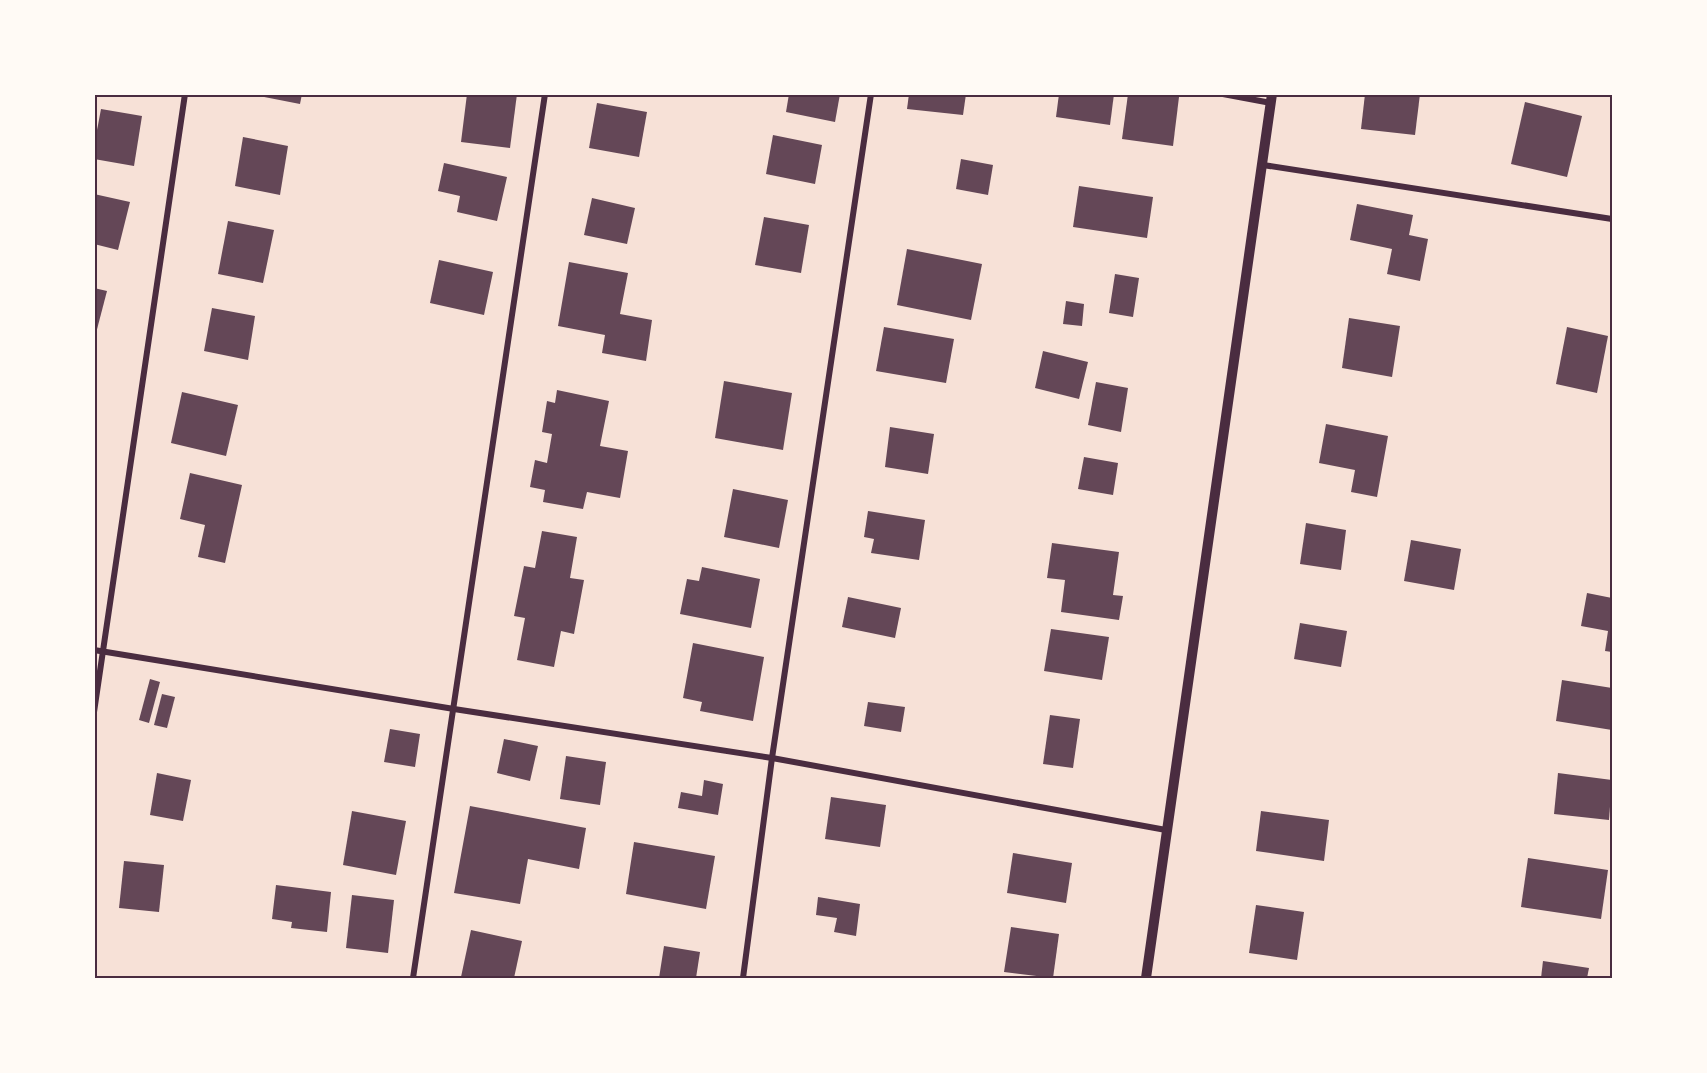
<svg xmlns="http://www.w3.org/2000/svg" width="1707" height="1073" font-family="'Exo 2',sans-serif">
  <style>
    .building { fill: #644757 }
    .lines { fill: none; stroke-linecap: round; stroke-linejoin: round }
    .minor { stroke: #4a2c40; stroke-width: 6 }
    .tertiary { stroke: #4a2c40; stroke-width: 10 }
    .neatline { fill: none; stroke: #4a2c40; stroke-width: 2 }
  </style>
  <rect width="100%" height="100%" fill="#f7e1d7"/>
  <!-- building -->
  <g class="building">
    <path d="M249,94H302L300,104Z"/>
    <path d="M467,94H517L510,148L461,142Z"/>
    <path d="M789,94H840L835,122L786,112Z"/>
    <path d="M909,94H966L963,115L907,109Z"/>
    <path d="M1059,94H1114L1110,125L1056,117Z"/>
    <path d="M1128,94H1159L1179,97L1173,146L1122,139Z"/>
    <path d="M1365,94H1420L1415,135L1361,129Z"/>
    <path d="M1525,102L1582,116L1567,177L1511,164Z"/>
    <path d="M597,103L647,112L639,157L589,148Z"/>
    <path d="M101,109L142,116L134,166L94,159V146Z"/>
    <path d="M773,135L822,145L815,184L766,174Z"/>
    <path d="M243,137L288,146L280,195L235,186Z"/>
    <path d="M961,159L993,165L988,195L956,189Z"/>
    <path d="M444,163L507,177L497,221L457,212L460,196L438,191Z"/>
    <path d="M1079,186L1153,197L1147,238L1073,227Z"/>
    <path d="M94,194L130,202L118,250L94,244Z"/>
    <path d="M592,198L635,208L627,244L584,235Z"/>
    <path d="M1357,204L1413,215L1409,235L1428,239L1420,281L1387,274L1392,249L1350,240Z"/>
    <path d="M764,217L809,225L801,273L755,265Z"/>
    <path d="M228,221L274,230L263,283L218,274Z"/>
    <path d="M907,249L982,264L971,320L897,305Z"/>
    <path d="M439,260L493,272L484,315L430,303Z"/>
    <path d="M569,262L628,273L620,314L652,320L646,361L602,353L605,335L558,326Z"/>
    <path d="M1115,274L1139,278L1133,317L1109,313Z"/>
    <path d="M94,288L107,291L95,337H94Z"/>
    <path d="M1066,301L1084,304L1082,326L1063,324Z"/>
    <path d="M212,308L255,316L248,360L204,351Z"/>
    <path d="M1349,318L1400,326L1392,377L1342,368Z"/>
    <path d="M884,327L954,339L946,383L876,371Z"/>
    <path d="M1567,327L1608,336L1597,393L1556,384Z"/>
    <path d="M1043,351L1088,362L1079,399L1035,388Z"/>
    <path d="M724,381L792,393L783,450L715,438Z"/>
    <path d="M1096,382L1128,388L1121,432L1088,425Z"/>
    <path d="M557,390L609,401L600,446L628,451L620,498L587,492L583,509L543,502L545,490L530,487L535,460L547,463L552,434L542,432L547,401L555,403Z"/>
    <path d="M182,392L238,405L226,456L171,443Z"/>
    <path d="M1326,424L1388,436L1377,497L1351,492L1355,470L1319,463Z"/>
    <path d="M890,427L934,434L928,474L885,467Z"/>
    <path d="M1084,457L1118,463L1113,495L1078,489Z"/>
    <path d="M190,473L242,485L225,563L198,557L205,525L180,519Z"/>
    <path d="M733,489L788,500L779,548L724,537Z"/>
    <path d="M868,511L925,520L919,560L871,553L874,539L864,537Z"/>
    <path d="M1306,523L1346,530L1341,570L1300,564Z"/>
    <path d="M542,531L577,537L570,578L584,580L574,634L561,631L554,667L517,660L525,618L514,616L524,566L535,568Z"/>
    <path d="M1411,540L1461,549L1454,590L1404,581Z"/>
    <path d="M1052,543L1119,552L1113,595L1123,596L1119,620L1061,612L1065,580L1047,578Z"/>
    <path d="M702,567L760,579L751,628L680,614L687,579L699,581Z"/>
    <path d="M1587,593L1612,598V652L1605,651L1608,631L1581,626Z"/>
    <path d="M848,597L901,608L895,638L842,627Z"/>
    <path d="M1300,623L1347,631L1341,667L1294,659Z"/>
    <path d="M1051,629L1109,637L1102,680L1044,671Z"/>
    <path d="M693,643L764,657L753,721L700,711L702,702L683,698Z"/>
    <path d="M150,679L160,682L149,723L139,720Z"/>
    <path d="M1562,680L1612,688V730L1556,721Z"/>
    <path d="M162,694L175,697L167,728L154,725Z"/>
    <path d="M868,702L905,707L901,732L864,726Z"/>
    <path d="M1050,715L1080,719L1073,768L1043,764Z"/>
    <path d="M390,729L420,734L415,767L384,762Z"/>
    <path d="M504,739L538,746L530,781L497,773Z"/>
    <path d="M566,756L606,762L600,805L560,799Z"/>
    <path d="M157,773L191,780L183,821L150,815Z"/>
    <path d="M1558,773L1612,780L1609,820L1554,814Z"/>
    <path d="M704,780L723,784L718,815L678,808L681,792L702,796Z"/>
    <path d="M831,797L886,805L880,847L825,839Z"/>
    <path d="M470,806L586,828L579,869L528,859L520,904L454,893Z"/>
    <path d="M352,811L406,821L396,875L343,865Z"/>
    <path d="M1261,811L1329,820L1324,861L1256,851Z"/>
    <path d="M634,842L715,856L706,909L626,894Z"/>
    <path d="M1013,853L1072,863L1066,903L1007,893Z"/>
    <path d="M1528,858L1608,870L1601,919L1521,907Z"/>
    <path d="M124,861L164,865L159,912L119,908Z"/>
    <path d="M276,885L331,892L327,932L291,928L292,922L272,919Z"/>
    <path d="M352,895L394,900L388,953L346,948Z"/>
    <path d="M818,897L860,904L856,936L834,932L837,918L816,915Z"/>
    <path d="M1256,905L1304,912L1297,960L1249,953Z"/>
    <path d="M1011,927L1059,934L1053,978L1004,972Z"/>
    <path d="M471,930L522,941L514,978L461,977Z"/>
    <path d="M664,946L700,952L696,978H659Z"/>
    <path d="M1543,961L1589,968L1587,978H1541Z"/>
  </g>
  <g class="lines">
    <!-- minor -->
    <g class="minor">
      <path d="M1223,94L1271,103"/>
      <path d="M1263,165L1612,219"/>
      <path d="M94,650L454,709L772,758L1166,830"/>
      <path d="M94,712L185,94"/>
      <path d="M413,978L545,94"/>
      <path d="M743,978L772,758L871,94"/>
    </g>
    <!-- tertiary -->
    <path class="tertiary" d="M1146,978L1272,94"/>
  </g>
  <!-- border -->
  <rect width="1707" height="1073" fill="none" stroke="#fffaf5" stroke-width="192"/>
  <rect x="96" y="96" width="1515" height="881" class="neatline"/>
</svg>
